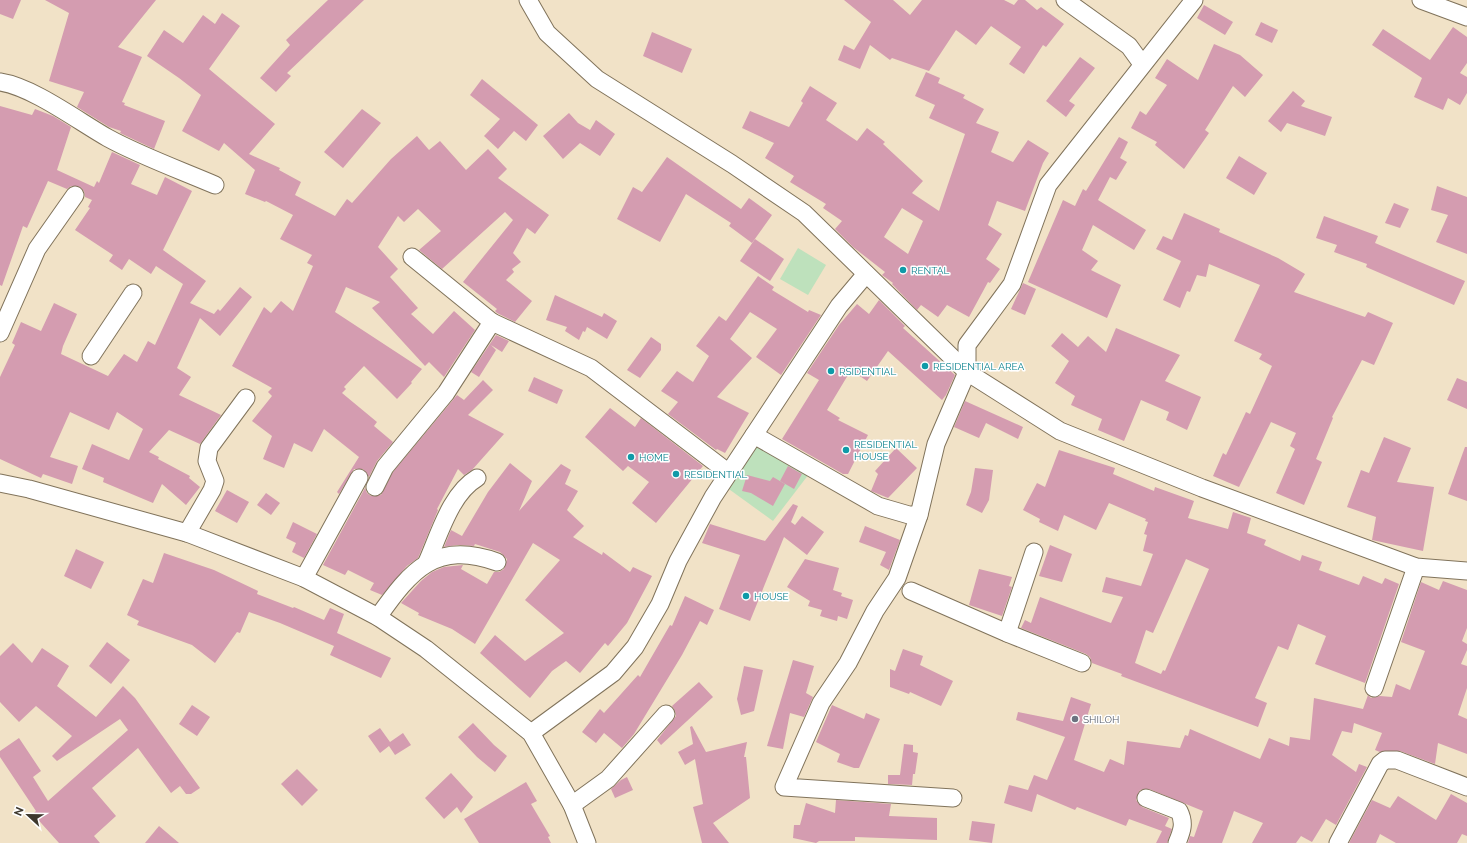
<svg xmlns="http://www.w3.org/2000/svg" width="1467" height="843" font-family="Raleway,sans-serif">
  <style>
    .green { fill: #bee1bc }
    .building { fill: #d49cb0; fill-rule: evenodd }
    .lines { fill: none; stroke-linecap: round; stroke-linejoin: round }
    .street-casing { stroke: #80735b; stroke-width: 19 }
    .street { stroke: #fff; stroke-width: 17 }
    .culture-dot { fill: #0f9aa8; stroke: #fff; stroke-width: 1.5 }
    .worship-dot { fill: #6b7280; stroke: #fff; stroke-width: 1.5 }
    .labels { text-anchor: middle; stroke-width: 3; stroke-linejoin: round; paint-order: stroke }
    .culture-label { font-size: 10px; fill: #0d838f; stroke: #fff; text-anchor: start }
    .worship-label { font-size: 10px; fill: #5b616d; stroke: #fff; text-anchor: start }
  </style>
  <rect width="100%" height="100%" fill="#f1e2c7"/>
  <!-- green -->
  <g class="green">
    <path d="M798,248L826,265L808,295L780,279Z"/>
    <path d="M759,442L809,474L773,521L726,487Z"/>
  </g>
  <!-- building -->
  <g class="building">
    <path d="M0,0H21L13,19L0,14Z"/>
    <path d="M45,0H156L118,47L142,57L122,102L125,103L124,105L165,121L154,149L120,133L121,131L109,127L77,107L84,92L49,81L69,13Z"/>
    <path d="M328,0H364L287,73L291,76L276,92L260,78L290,45L286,40Z"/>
    <path d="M844,0H893L910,15L922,0H1004L1014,5L1018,0H1025L1037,10L1041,7L1064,24L1046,47L1043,45L1024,74L1009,64L1021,47L991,26L976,45L956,30L929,71L892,58L890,60L870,45L860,69L838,60L844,45L854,50L871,22Z"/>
    <path d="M1204,5L1233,22L1225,35L1197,18Z"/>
    <path d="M222,13L240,26L209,69L275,124L249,154L280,168L279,170L301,182L295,195L335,216L347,199L352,203L391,159L417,136L429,150L440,141L466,170L488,149L507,169L498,178L549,215L535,234L527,228L513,253L521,262L512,269L514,272L506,280L532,301L515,322L497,313L495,311L497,309L463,282L513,220L505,212L442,269L419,250L441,231L418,209L404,222L398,216L378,247L398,269L390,277L418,308L411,314L433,334L454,311L475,330L444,377L429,362L425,366L372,308L380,302L346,287L335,312L422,369L411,382L412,383L397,399L364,366L344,387L346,389L342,393L377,422L374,426L393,442L377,461L369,477L363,469H354L339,494L337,492L359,457L324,429L312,452L294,443L284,468L263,459L272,436L252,421L272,396L268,392L272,388L232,366L264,307L271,313L281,301L293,311L313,266L307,263L312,255L280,239L293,215L266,201L265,202L245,194L255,170L224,143L219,151L182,131L201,95L179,78L147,56L164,30L183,43L203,15L215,24Z"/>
    <path d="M1261,22L1278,30L1272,43L1255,35Z"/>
    <path d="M1453,27L1467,37V63L1460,73L1467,77V93L1460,105L1448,98L1443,110L1414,97L1422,78L1372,45L1383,29L1430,60Z"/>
    <path d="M652,32L692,49L682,73L643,56Z"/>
    <path d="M1214,44L1240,55L1263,75L1245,97L1233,86L1205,130L1209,133L1184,169L1155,145L1157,142L1131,128L1140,111L1146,115L1167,85L1155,78L1167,59L1198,80Z"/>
    <path d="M1080,57L1095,68L1069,101L1075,105L1066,117L1046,101Z"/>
    <path d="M926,72L940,78L938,83L965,95L963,98L984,109L976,123L999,132L991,152L1013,162L1028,140L1049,153L1043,163L1025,211L997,201L988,225L1002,234L986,259L1000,269L990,283L988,282L969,317L947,305L938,317L921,305L917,310L892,284L893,283L882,275L885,272L853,247L835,229L842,221L823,208L826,204L790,182L794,176L765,158L774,143L742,128L750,111L789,127L803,103L801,101L810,86L837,103L826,120L857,141L867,128L885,142L883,144L923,181L912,193L939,211L965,134L929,118L935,105L915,96ZM902,208L923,221L908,254L884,237Z"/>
    <path d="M482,79L538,125L526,141L514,131L498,149L484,136L500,119L470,95Z"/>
    <path d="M1293,91L1305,101L1301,106L1332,117L1325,136L1287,123L1281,132L1268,121Z"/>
    <path d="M0,106L32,115L35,109L53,116L71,127L57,170L94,187L97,181L99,183L112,152L140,165L131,184L157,195L165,177L192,191L163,250L206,281L190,303L214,314L218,309L220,311L240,287L252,297L220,336L200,318L177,368L191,377L179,395L221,415L200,444L169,430L149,452L159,457L158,459L190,476L189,478L200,487L186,505L162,484L153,503L103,482L104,478L82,469L92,444L129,460L143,429L117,412L109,430L70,412L50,457L78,466L72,484L43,474L41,478L0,459V377L15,345L12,343L21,322L41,331L54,303L77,314L63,346L61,354L108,376L124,354L137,362L148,341L155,345L183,284L156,266L151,274L129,259L122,270L109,261L113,255L75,230L90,208L88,207L92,200L85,197L84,191L80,187L71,186L67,189L48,181L27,228L23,226L2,286L0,285Z"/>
    <path d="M362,109L381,123L343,168L324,152Z"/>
    <path d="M569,113L578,123L590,130L596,120L615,134L600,156L580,143L563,159L543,136Z"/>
    <path d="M1119,137L1128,142L1120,158L1127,162L1116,180L1110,177L1098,200L1146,230L1134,250L1093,225L1082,250L1098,261L1091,270L1121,285L1107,318L1028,282L1063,200L1075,206L1083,189L1086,191Z"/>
    <path d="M1239,156L1267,173L1254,195L1226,178Z"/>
    <path d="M667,157L741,209L749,198L772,215L752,243L729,226L731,223L686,194L660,242L617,219L633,187L642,192Z"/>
    <path d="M1437,186L1467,197V254L1436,242L1448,215L1431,210Z"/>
    <path d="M1394,203L1409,209L1400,228L1385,223Z"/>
    <path d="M1184,213L1220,229L1219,232L1278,258L1305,274L1294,292L1365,317L1368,312L1393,323L1374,365L1362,360L1332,417L1333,418L1316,459L1322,462L1304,505L1276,493L1295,449L1290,446L1296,433L1271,422L1239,487L1213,476L1223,453L1226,455L1246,412L1250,414L1272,366L1259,359L1262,354L1234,341L1260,285L1209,264L1206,277L1197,275L1190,292L1187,291L1180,308L1163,300L1181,261L1156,249L1163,236L1172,240Z"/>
    <path d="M1324,216L1378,236L1375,243L1465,281L1454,305L1366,267L1367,264L1334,252L1337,245L1316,238Z"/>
    <path d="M755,239L784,259L770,281L740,261Z"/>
    <path d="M758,276L774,287L772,290L808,312L809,310L821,315L781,375L756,357L777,329L750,312L730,339L752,358L717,397L749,413L725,453L717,449L716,450L668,414L678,402L661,391L677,371L693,382L709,356L696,346L719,316L726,321Z"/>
    <path d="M1023,283L1036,289L1025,315L1011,309Z"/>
    <path d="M555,295L602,317L604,313L617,321L607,339L587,327L585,332L583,331L579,340L565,331L567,327L546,320Z"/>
    <path d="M879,300L905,326L903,328L955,375L946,395L942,400L888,351L867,381L851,370L827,410L840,418L838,420L868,435L848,474H843L782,439L819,380L807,373L839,325L857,304L869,314Z"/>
    <path d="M1116,328L1180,355L1165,381L1201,397L1187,430L1166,420L1169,412L1141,400L1124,441L1098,430L1102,419L1071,405L1075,396L1055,383L1069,361L1051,346L1062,333L1078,347L1088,336L1106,352Z"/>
    <path d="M496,335L509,341L502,352L491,345L496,350L479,377L471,372Z"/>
    <path d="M651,337L661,344V350L640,378L627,370Z"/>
    <path d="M534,377L563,390L557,404L528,391Z"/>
    <path d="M1457,378L1467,382V409L1447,400Z"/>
    <path d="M483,380L493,390L468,415L504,434L472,470L464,475L458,469L437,509L438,510L418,558L407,566L382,595L370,590L374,583L348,570L345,575L323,565L365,488L367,493L371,496L381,495L393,472L457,395L464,400Z"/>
    <path d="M965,401L1023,427L1018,439L986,423L979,438L954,427Z"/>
    <path d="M610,408L635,427L641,418L703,466L656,523L632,503L649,482L628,466L623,471L585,437Z"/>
    <path d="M1384,437L1411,448L1397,482L1434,487L1423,551L1372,540L1376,517L1347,507L1361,470L1369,473Z"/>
    <path d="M1465,447H1467V501L1448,494Z"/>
    <path d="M896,448L917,468L888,498L871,491L878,474L875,471Z"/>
    <path d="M1059,450L1115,468L1113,474L1154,491L1155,487L1194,501L1188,518L1228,529L1233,512L1251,518L1247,533L1266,540L1264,545L1300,561L1302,555L1322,562L1319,570L1359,585L1363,576L1382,584L1385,578L1399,584L1365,683L1315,664L1326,636L1298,624L1288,650L1278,646L1255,698L1267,703L1258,727L1121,676L1122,674L1092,663L1090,657L1086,654L1021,628L1025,620L1031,623L1040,597L1111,623L1123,597L1102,592L1106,577L1141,586L1153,554L1143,551L1147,535L1144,534L1148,522L1145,521L1146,519L1109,503L1096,530L1064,515L1058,531L1039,522L1040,519L1023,510L1037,483L1045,487ZM1186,559L1209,569L1177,643L1165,671L1163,670L1161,674L1135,663L1146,630L1153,633Z"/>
    <path d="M510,463L532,481L519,511L561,464L571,470L565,484L578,491L567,510L584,526L573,537L602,555L603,552L630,572L633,567L652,576L627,623L608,646L605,643L580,673L566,661L552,671L530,698L480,653L495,635L525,661L564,633L525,600L560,560L533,543L475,644L452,629L418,615L419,613L401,603L421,581L432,572L444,567L463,565L461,569L487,584L494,572H499L504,569L507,559L500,552L475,544L474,546L458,545L444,547L451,530L462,536L488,492Z"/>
    <path d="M788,466L802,474L794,489L780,481Z"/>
    <path d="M975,468L993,470L989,500L982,513L966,505L971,492Z"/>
    <path d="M747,475L770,481L773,477L785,484L773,506L751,493L742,491Z"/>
    <path d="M227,490L249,502L237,523L215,511Z"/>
    <path d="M266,493L280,503L271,515L257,505Z"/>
    <path d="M793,504L798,506L791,522L795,525L802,516L824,532L807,555L784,537L750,621L719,609L740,555L702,543L710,524L765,541Z"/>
    <path d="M293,522L317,534L304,558L292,552L296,543L286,538Z"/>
    <path d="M865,526L900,540L889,570L880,565L886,552L859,542Z"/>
    <path d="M1050,545L1072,554L1062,582L1039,576Z"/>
    <path d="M76,549L104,562L91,589L64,576Z"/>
    <path d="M164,553L214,570L258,591L257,594L293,608L294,607L324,620L330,608L344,614L337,633L391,658L381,678L330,655L334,646L280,623L249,612L240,633L237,632L215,663L192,645L137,625L139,621L127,615L143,579L153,583Z"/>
    <path d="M805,559L839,568L833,590L842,593L841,596L853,600L847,619L838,616L837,621L820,616L822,610L808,606L810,601L787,587Z"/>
    <path d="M979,569L1012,577L1009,586L1012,587L1002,616L969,605Z"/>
    <path d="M1443,581L1467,590V628L1462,641L1467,644V650L1461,664L1467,666V688L1458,715L1467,719V754L1438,743L1435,764L1400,751L1380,752L1375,750L1382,733L1354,723L1352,733L1342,731L1332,755L1356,772L1359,764L1367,767L1336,825L1326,819L1312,842L1301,836L1296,843H1252L1263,823L1234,811L1222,843H1188L1190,836L1194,837L1203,811L1149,789L1140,790L1136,800L1142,807L1169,818L1165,826L1172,829L1167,843H1156L1162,831L1129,819L1126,826L1077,807L1075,810L1037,794L1032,812L1004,803L1009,785L1028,790L1034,775L1047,780L1065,737L1016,720L1018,712L1063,721L1071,697L1091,704L1074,760L1104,772L1110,759L1124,765L1127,741L1180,748L1185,735L1188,736L1190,729L1260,759L1269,738L1289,746L1290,737L1310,740L1314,698L1363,709L1368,695L1371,698L1380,696L1392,697L1396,684L1410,690L1425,651L1401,642L1421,582L1439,590Z"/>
    <path d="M685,596L714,610L707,625L700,621L682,655L634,734L622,748L604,733L596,743L582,732L600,709L604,713L638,675L640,677L670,625L672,626Z"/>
    <path d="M107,642L130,660L111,684L89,666Z"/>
    <path d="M13,643L32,663L42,648L69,666L57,686L96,717L123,686L135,698L200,788L191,794H186L180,786L171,793L138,748L92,788L116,816L94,836L100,843H59L33,814L36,811L0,757V751L19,738L41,771L33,777L48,801L128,730L120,719L57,761L52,756L72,736L36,706L19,722L0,702V656Z"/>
    <path d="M903,649L923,656L920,665L953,681L941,706L910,692L909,694L890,687V669L895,671Z"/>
    <path d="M793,660L814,666L806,693L813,697L804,717L790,713L783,749L767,746Z"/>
    <path d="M744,666L763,670L754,711L741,715L737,699Z"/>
    <path d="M699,682L713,697L661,745L657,740L676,716L675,711L672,706Z"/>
    <path d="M192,705L210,717L197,736L179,724Z"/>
    <path d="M832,705L864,719L866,713L880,719L859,768H854L837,762L840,754L816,742Z"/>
    <path d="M473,723L494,745L507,756L495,772L477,757L458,737Z"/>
    <path d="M692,726L706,752L747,742L744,757H746L750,798L713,823L729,843H702L693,807L703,804L695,759L685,765L678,752L693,744L690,727Z"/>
    <path d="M380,728L390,742L403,733L411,745L395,755L389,746L380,753L368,736Z"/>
    <path d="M904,744L913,745V752L918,753L915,774H913L912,785L888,784V775H900Z"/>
    <path d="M297,769L318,790L302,806L281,784Z"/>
    <path d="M451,773L473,797L461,813L457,807L444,819L425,798Z"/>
    <path d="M627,777L633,790L615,798L611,789L621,780Z"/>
    <path d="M526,782L537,801L531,804L550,836L548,837L551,843H479L464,819Z"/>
    <path d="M1451,794L1467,803V836L1462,834L1457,843H1396L1380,834L1376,843H1349L1372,800L1390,808L1398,796L1436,820Z"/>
    <path d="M836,800L891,804L889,816L937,818V840L855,837V841H819L816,843L793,838L794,825H800L806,803L835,813Z"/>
    <path d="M972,821L995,824L992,843L969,840Z"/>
    <path d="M159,826L179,843H145Z"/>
  </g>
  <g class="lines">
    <!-- street casing -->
    <g class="street-casing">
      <g id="street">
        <path d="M528,0L547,33L597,79L732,164L804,213L967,372L1060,431L1202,488L1416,567L1467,571"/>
        <path d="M1065,0L1129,46L1142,64"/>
        <path d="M1421,0L1467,17"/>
        <path d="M0,82C33,87 78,121 108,138C141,156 180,170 215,185"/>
        <path d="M492,322L591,368L729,473"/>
        <path d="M0,333L37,249L75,195"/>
        <path d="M91,356L133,293"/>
        <path d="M754,435L878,506L909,515H919"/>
        <path d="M0,483L29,489L187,533L304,578L378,617L426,649L531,733L572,805L587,843"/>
        <path d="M375,487L385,467L446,393L492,322L412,257"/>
        <path d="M187,533L212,490L215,481L207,461L209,448L246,398"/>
        <path d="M427,562C439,535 451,493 477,478"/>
        <path d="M304,578L359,478"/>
        <path d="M911,591L1007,633L1082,663"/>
        <path d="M378,617C411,570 436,540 497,562"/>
        <path d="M1007,633L1034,552"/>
        <path d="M1374,688L1416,567"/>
        <path d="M531,733L613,673L635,647L660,604L678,561L713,497L839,306L866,274"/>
        <path d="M953,798L784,787L821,703L848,663L875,611L897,578L919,515L936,444L967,372V345L1012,284L1048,185L1194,0"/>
        <path d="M1146,798L1179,811C1185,823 1182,831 1177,843"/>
        <path d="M572,805L608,779L666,714"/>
        <path d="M1338,843L1380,764L1385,760H1397L1467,787"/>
      </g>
    </g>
    <!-- street -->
    <use href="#street" class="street"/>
  </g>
  <!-- markers -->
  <g class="culture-dot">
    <circle cx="903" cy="270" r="4"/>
    <circle cx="925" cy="366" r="4"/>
    <circle cx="831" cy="371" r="4"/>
    <circle cx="846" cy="450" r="4"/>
    <circle cx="631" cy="457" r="4"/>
    <circle cx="676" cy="474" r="4"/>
    <circle cx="746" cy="596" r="4"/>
  </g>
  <circle class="worship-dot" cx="1075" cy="719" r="4"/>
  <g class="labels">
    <!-- culture labels -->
    <g class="culture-label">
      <text x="911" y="274">RENTAL</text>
      <text x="933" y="370">RESIDENTIAL AREA</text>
      <text x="839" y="375">RSIDENTIAL</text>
      <text x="854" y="448">RESIDENTIAL<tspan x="854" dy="12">HOUSE</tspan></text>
      <text x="639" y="461">HOME</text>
      <text x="684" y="478">RESIDENTIAL</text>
      <text x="754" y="600">HOUSE</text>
    </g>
    <!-- worship labels -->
    <g class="worship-label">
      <text x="1083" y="723">SHILOH</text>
    </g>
  </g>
  <!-- north arrow -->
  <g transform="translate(28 815) rotate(292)" stroke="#ffffff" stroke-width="3" paint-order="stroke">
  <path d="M0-3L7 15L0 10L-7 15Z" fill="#3e382d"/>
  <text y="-6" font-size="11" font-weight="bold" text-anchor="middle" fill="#3e382d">N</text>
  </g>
</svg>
